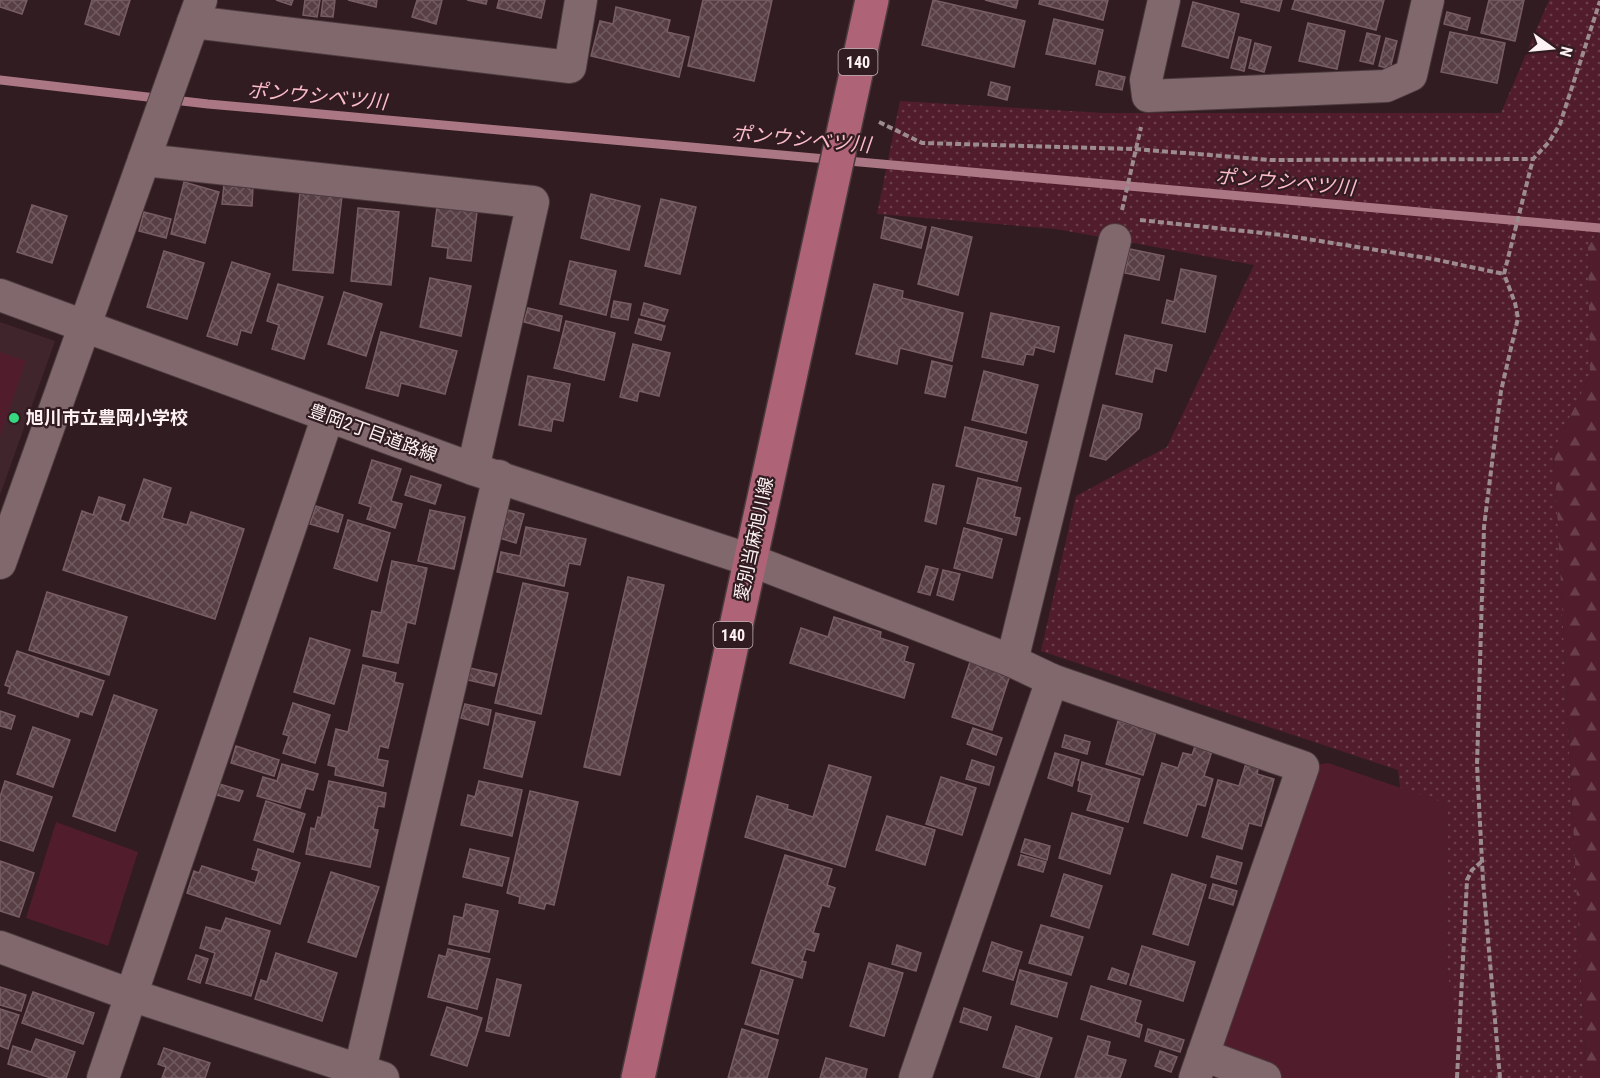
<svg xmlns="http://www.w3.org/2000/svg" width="1600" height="1078" font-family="'Roboto Condensed','Noto Sans JP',sans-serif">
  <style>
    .built { fill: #40252c }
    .grass { fill: url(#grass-dots) }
    .forest { fill: url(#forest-firs) }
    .green { fill: #511d2d }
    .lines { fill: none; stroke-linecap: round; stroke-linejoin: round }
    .stream { stroke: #ab7785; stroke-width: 9 }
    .building { fill: url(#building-cross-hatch); stroke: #785e64; stroke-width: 1.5 }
    .minor-casing { stroke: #4b3a3e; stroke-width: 34 }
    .primary-casing { stroke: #4b3a3e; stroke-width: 36 }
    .path { stroke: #9c8c8f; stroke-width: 4; stroke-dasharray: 6 3; stroke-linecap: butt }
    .minor { stroke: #81686d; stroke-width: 32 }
    .primary { stroke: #ae6377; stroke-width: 33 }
    .poi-dot { fill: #37d880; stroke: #311c21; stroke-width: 2 }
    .labels { text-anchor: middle; stroke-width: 4.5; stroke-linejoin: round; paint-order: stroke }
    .shield { fill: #311c21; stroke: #c0b2b5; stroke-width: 1.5 }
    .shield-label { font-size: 16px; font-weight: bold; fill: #fef2f4 }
    .poi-label { font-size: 18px; font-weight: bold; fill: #fef2f4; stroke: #311c21; text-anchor: start }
    .street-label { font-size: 18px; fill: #fef2f4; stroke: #311c21 }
    .water-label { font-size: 20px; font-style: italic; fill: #fbbbc9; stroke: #311c21 }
  </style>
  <defs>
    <pattern id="grass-dots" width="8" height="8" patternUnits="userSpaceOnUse" patternTransform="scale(1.5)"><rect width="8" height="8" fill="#511d2d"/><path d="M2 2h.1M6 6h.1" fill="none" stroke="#6b3e4c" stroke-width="1.8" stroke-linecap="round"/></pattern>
    <pattern id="forest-firs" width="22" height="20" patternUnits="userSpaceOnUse" patternTransform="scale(1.5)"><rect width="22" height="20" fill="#511d2d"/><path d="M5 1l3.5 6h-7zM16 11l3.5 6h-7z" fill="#6b3e4c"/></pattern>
    <pattern id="building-cross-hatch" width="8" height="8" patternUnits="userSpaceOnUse" patternTransform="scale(1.5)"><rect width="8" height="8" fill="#573f44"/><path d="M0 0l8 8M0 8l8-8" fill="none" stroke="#705b60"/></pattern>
  </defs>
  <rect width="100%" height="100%" fill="#311c21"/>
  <!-- built -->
  <path class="built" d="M0,322L55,341L0,495Z"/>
  <!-- grass -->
  <path class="grass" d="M1549,0H1600V229L1588,246L1590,375L1554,450L1586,1078H1435L1398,770L1041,651L1076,496L1167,447L1254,265L1056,229L877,214L900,101L1103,113H1501Z"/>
  <!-- forest -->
  <path class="forest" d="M1600,231V1078H1586L1554,450L1590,375L1588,246Z"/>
  <!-- green -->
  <g class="green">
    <path d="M0,352L26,361L0,436Z"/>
    <path d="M1328,763L1448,804L1447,968L1463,1078H1265L1203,1055L1303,767Z"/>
    <path d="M56,822L138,852L108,946L26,918Z"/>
  </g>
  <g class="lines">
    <!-- stream -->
    <path class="stream" d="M0,80L208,104L1600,228"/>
  </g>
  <!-- building -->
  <g class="building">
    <path d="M0,0H27L22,14L0,7Z"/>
    <path d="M92,0H130L119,35L85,24Z"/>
    <path d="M276,0H293L291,5Z"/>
    <path d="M305,0H320L317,17L303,15Z"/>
    <path d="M323,0H335L333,17L321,16Z"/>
    <path d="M348,0H377L376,7Z"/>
    <path d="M417,0H442L436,24L412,17Z"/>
    <path d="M467,0H487L486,4Z"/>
    <path d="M499,0H545L541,18L497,8Z"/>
    <path d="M703,0H772L754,81L688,66Z"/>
    <path d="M933,0L1025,21L1014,67L922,45Z"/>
    <path d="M985,0H1018L1016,8Z"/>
    <path d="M1040,0H1108L1103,20L1039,4Z"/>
    <path d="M1241,0H1282L1279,11L1241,2Z"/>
    <path d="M1295,0H1384L1376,30L1292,9Z"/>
    <path d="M1489,0H1524L1515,41L1481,33Z"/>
    <path d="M1193,2L1239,14L1228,58L1182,46Z"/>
    <path d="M616,7L670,20L667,32L689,37L679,77L591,56L600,21L613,24Z"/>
    <path d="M1447,12L1470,18L1467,30L1444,24Z"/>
    <path d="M1054,19L1103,30L1095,64L1046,54Z"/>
    <path d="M1308,23L1345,31L1337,69L1299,61Z"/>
    <path d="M1450,32L1505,43L1497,83L1441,72Z"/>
    <path d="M1367,33L1380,36L1373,64L1360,61Z"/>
    <path d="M1239,37L1251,40L1244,71L1231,68Z"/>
    <path d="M1386,38L1397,41L1390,69L1379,66Z"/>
    <path d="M1255,43L1271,47L1264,72L1249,68Z"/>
    <path d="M1099,71L1125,77L1122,90L1096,85Z"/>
    <path d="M991,82L1010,87L1007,100L988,95Z"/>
    <path d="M184,182L219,192L205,243L171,234Z"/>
    <path d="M224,184L253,186L252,206L222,204Z"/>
    <path d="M300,192L342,196L333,273L293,270Z"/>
    <path d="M591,194L640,206L629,250L581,238Z"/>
    <path d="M661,199L696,207L680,274L645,266Z"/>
    <path d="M32,205L67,216L52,263L17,252Z"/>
    <path d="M437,207L477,212L471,261L447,258L448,248L432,246Z"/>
    <path d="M358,208L399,212L391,285L351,281Z"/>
    <path d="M144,212L171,219L166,238L139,231Z"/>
    <path d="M885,217L926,227L921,248L881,238Z"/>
    <path d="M932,227L972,237L958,295L918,284Z"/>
    <path d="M1130,249L1164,256L1159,280L1125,273Z"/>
    <path d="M164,251L204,263L187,319L147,307Z"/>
    <path d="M570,261L616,271L606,315L560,304Z"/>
    <path d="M232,262L270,274L251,333L241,330L237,345L207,336Z"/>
    <path d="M1181,269L1216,276L1205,332L1162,323L1167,300L1174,302Z"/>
    <path d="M430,278L471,286L461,336L420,327Z"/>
    <path d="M278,284L323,297L304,359L272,349L279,325L267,321Z"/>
    <path d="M874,284L903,291L902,298L963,313L952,361L900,348L897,364L856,354Z"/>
    <path d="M344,292L382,304L366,356L328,344Z"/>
    <path d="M614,301L631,304L628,320L611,317Z"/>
    <path d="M644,303L668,310L664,321L641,315Z"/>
    <path d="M528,308L562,316L559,331L524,322Z"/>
    <path d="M991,313L1059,327L1054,352L1035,347L1033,355L1026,354L1023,365L982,357Z"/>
    <path d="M639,319L665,326L661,340L635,333Z"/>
    <path d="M566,321L615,333L604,380L554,368Z"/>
    <path d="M381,332L457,351L445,394L401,383L398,396L366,388Z"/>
    <path d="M1125,335L1172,345L1166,371L1155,368L1152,382L1116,374Z"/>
    <path d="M633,344L670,353L659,396L639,391L637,401L620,397Z"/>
    <path d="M932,361L952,366L945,397L925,393Z"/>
    <path d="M984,371L1038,385L1026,433L972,420Z"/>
    <path d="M528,376L570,384L563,421L553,419L551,431L519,425Z"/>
    <path d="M1103,405L1142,414L1139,428L1106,460L1090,456Z"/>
    <path d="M965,427L1027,442L1017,481L956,466Z"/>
    <path d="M372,460L401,469L391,501L402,504L395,528L367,519L371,507L359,503Z"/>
    <path d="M411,476L441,485L435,504L405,495Z"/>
    <path d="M978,478L1021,488L1014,517L1020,518L1016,535L967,523Z"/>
    <path d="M144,479L171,488L162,518L187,525L191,512L244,529L215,619L63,570L82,511L93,515L99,497L125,505L120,520L129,523Z"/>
    <path d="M933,484L944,486L936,524L925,521Z"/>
    <path d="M316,506L343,515L338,532L310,524Z"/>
    <path d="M504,509L524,514L516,543L496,537Z"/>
    <path d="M430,510L465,517L454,569L418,561Z"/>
    <path d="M348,520L390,533L377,581L334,568Z"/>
    <path d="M526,527L586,539L580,565L569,563L564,586L497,572L501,552L520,556Z"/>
    <path d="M964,528L1002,539L992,578L954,568Z"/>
    <path d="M392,561L427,568L415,624L407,622L398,663L363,656L372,611L381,613Z"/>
    <path d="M926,566L938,569L930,595L918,592Z"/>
    <path d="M943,570L960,574L953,600L937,595Z"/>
    <path d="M628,577L664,585L620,775L584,767Z"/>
    <path d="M523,583L568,593L541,714L495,703Z"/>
    <path d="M47,592L127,617L109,675L29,650Z"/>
    <path d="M834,617L881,632L880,638L908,647L904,661L914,664L904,698L790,663L801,628L828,637Z"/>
    <path d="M310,638L350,650L334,704L294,692Z"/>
    <path d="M17,651L104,681L92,715L80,711L78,717L8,693L10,687L5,685Z"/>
    <path d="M970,662L1010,675L992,730L952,717Z"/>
    <path d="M363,665L396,673L394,682L403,684L388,748L380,746L377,759L388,761L383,786L335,775L336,767L328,765L336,729L348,732Z"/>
    <path d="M470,668L497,674L494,686L468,680Z"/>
    <path d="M114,695L157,710L115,831L73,816Z"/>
    <path d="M293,703L330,715L315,763L283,753L289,736L283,734Z"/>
    <path d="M465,704L491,710L488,725L461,718Z"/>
    <path d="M0,711L15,716L11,729L0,726Z"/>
    <path d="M496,713L535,722L522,777L484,768Z"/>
    <path d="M1118,721L1156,732L1143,775L1106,764Z"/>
    <path d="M33,727L70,740L53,787L17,774Z"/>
    <path d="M973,728L1002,738L996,755L967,744Z"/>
    <path d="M1065,735L1090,742L1087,754L1062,747Z"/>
    <path d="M1196,743L1213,748L1204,776L1213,779L1205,806L1197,804L1187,836L1144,823L1162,763L1178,768L1183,753L1192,755Z"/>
    <path d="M236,746L279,760L274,776L231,763Z"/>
    <path d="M1055,753L1079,760L1072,786L1048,778Z"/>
    <path d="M972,760L994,767L989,785L966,779Z"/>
    <path d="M1247,760L1259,764L1257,774L1274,779L1261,826L1249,823L1242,849L1202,837L1218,780L1239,786Z"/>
    <path d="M1082,762L1140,779L1128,822L1087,810L1092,795L1078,791L1080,781L1078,780Z"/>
    <path d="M282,764L318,774L313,790L306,788L300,808L257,796L263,777L277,781Z"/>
    <path d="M829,765L871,777L845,867L745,837L757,796L788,805L787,809L813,817Z"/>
    <path d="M941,777L976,788L962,835L926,824Z"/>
    <path d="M5,781L52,797L33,851L0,840V797Z"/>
    <path d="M329,781L386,793L384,807L378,806L373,829L378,830L370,867L306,854L311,828L315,829L318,817L321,818Z"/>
    <path d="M479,781L522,790L512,836L461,825L468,795L475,797Z"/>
    <path d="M216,783L243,791L239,801L213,794Z"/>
    <path d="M530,791L578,802L554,905L546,903L544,909L519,903L520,897L507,893Z"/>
    <path d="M266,801L305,814L293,852L254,840Z"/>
    <path d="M1072,813L1123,828L1110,874L1059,858Z"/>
    <path d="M887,816L935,830L925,865L876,850Z"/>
    <path d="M1025,839L1050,846L1047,860L1021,852Z"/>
    <path d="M258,849L300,863L280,924L187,893L194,871L199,873L202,866L255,883L259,871L252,869Z"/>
    <path d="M470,849L509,858L502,886L463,877Z"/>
    <path d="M785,855L832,869L827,885L835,888L829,907L822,905L813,933L819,934L814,951L806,949L802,961L806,962L802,978L752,963Z"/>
    <path d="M1021,855L1046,862L1043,872L1018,865Z"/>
    <path d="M1217,856L1242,863L1236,884L1211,877Z"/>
    <path d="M0,861L34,873L19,917L0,911Z"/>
    <path d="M331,872L379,887L356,957L308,942Z"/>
    <path d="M1064,874L1102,886L1089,928L1051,916Z"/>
    <path d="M1172,874L1206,885L1188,945L1153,934Z"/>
    <path d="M1213,884L1237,891L1233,905L1209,898Z"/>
    <path d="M466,904L498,911L489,952L449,944L454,916L463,918Z"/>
    <path d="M226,918L270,931L251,996L206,983L215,953L200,948L206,927L221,931Z"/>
    <path d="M1041,925L1083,937L1071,975L1029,963Z"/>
    <path d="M992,942L1022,952L1013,980L983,971Z"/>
    <path d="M897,945L921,953L916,971L892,964Z"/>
    <path d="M1142,946L1195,962L1183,1001L1130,985Z"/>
    <path d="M448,949L490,959L477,1009L428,997L439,955L446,957Z"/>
    <path d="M276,953L337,973L322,1021L255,999L261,980L267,982Z"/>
    <path d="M196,955L208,959L200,983L188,979Z"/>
    <path d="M869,963L903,973L884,1036L850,1026Z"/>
    <path d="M1112,968L1129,974L1126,984L1108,979Z"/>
    <path d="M761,970L793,980L778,1034L745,1024Z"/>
    <path d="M1020,970L1067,983L1057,1017L1011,1004Z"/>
    <path d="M497,979L521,985L509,1036L486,1031Z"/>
    <path d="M1091,986L1141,1001L1135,1022L1142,1025L1139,1037L1081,1019Z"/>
    <path d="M0,987L26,995L21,1011L0,1005Z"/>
    <path d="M33,992L94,1013L83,1044L22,1023Z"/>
    <path d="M447,1007L482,1018L467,1066L431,1055Z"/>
    <path d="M964,1008L991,1017L987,1030L960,1022Z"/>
    <path d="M0,1009L19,1015L8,1049L0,1046Z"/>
    <path d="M1016,1026L1052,1038L1039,1078L1003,1067Z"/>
    <path d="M742,1029L778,1040L767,1078H728Z"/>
    <path d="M1148,1029L1184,1040L1180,1052L1145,1041Z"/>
    <path d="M1088,1036L1110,1042L1107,1055L1126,1060L1120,1078H1075Z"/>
    <path d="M36,1039L75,1052L66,1078H51L8,1064L13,1046L31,1052Z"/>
    <path d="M164,1048L210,1063L205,1078H162L166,1067L158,1064Z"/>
    <path d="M1160,1051L1177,1057L1171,1072L1155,1066Z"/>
    <path d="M826,1058L867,1069L865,1078H820Z"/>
  </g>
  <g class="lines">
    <!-- minor casing -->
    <g class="minor-casing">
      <g id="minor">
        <path d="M1164,0L1146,80L1148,96L1386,86L1411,75L1428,0"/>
        <path d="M193,22L570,67L581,0"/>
        <path d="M144,160L533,202L473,469"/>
        <path d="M0,295L473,469L750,560L1012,661L1052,680L1303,767L1195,1078"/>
        <path d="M0,563L201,0"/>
        <path d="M1012,661L1115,240"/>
        <path d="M0,947L131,995L383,1078"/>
        <path d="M1203,1055L1265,1078"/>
        <path d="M103,1078L328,416"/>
        <path d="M358,1078L499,476"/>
        <path d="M915,1078L1052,680"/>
      </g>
    </g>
    <!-- primary casing -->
    <g class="primary-casing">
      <path id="primary" d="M638,1078L872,0"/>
    </g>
    <!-- path -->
    <g class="path">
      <path d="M879,122L922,143L1135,149L1271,160L1533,159"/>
      <path d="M1122,210L1141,127"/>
      <path d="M1140,220L1282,235L1433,259L1504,274"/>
      <path d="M1457,1078L1467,880L1472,870L1481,862"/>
      <path d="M1500,1078L1483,881L1477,765L1484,527L1501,391L1518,318L1515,303L1504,274L1533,159L1549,142L1560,124L1600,1"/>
    </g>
    <!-- minor -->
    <use href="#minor" class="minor"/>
    <!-- primary -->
    <use href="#primary" class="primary"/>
  </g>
  <!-- markers -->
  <circle class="poi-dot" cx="14" cy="418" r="6"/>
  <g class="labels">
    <!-- shield labels -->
    <g class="shield">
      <rect x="838.5" y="49" width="39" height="26" rx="4.5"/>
      <rect x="713.5" y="622" width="39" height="26" rx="4.5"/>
    </g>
    <g class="shield-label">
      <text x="858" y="68">140</text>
      <text x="733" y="641">140</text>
    </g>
    <!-- poi labels -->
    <g class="poi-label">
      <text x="26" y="424">旭川市立豊岡小学校</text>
    </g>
    <!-- street labels -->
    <g class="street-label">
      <text transform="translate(373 433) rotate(20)" y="6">豊岡2丁目道路線</text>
      <text transform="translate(754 539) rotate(-78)" y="6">愛別当麻旭川線</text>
    </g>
    <!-- water labels -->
    <g class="water-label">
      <text transform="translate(317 96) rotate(5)" y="7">ポンウシベツ川</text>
      <text transform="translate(801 139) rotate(5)" y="7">ポンウシベツ川</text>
      <text transform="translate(1285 182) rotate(5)" y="7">ポンウシベツ川</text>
    </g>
  </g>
  <!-- north arrow -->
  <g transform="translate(1552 48) rotate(105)" stroke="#311c21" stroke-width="4.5" paint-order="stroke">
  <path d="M0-4.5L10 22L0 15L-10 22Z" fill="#fef2f4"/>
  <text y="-9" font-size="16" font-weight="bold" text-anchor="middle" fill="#fef2f4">N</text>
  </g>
</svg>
